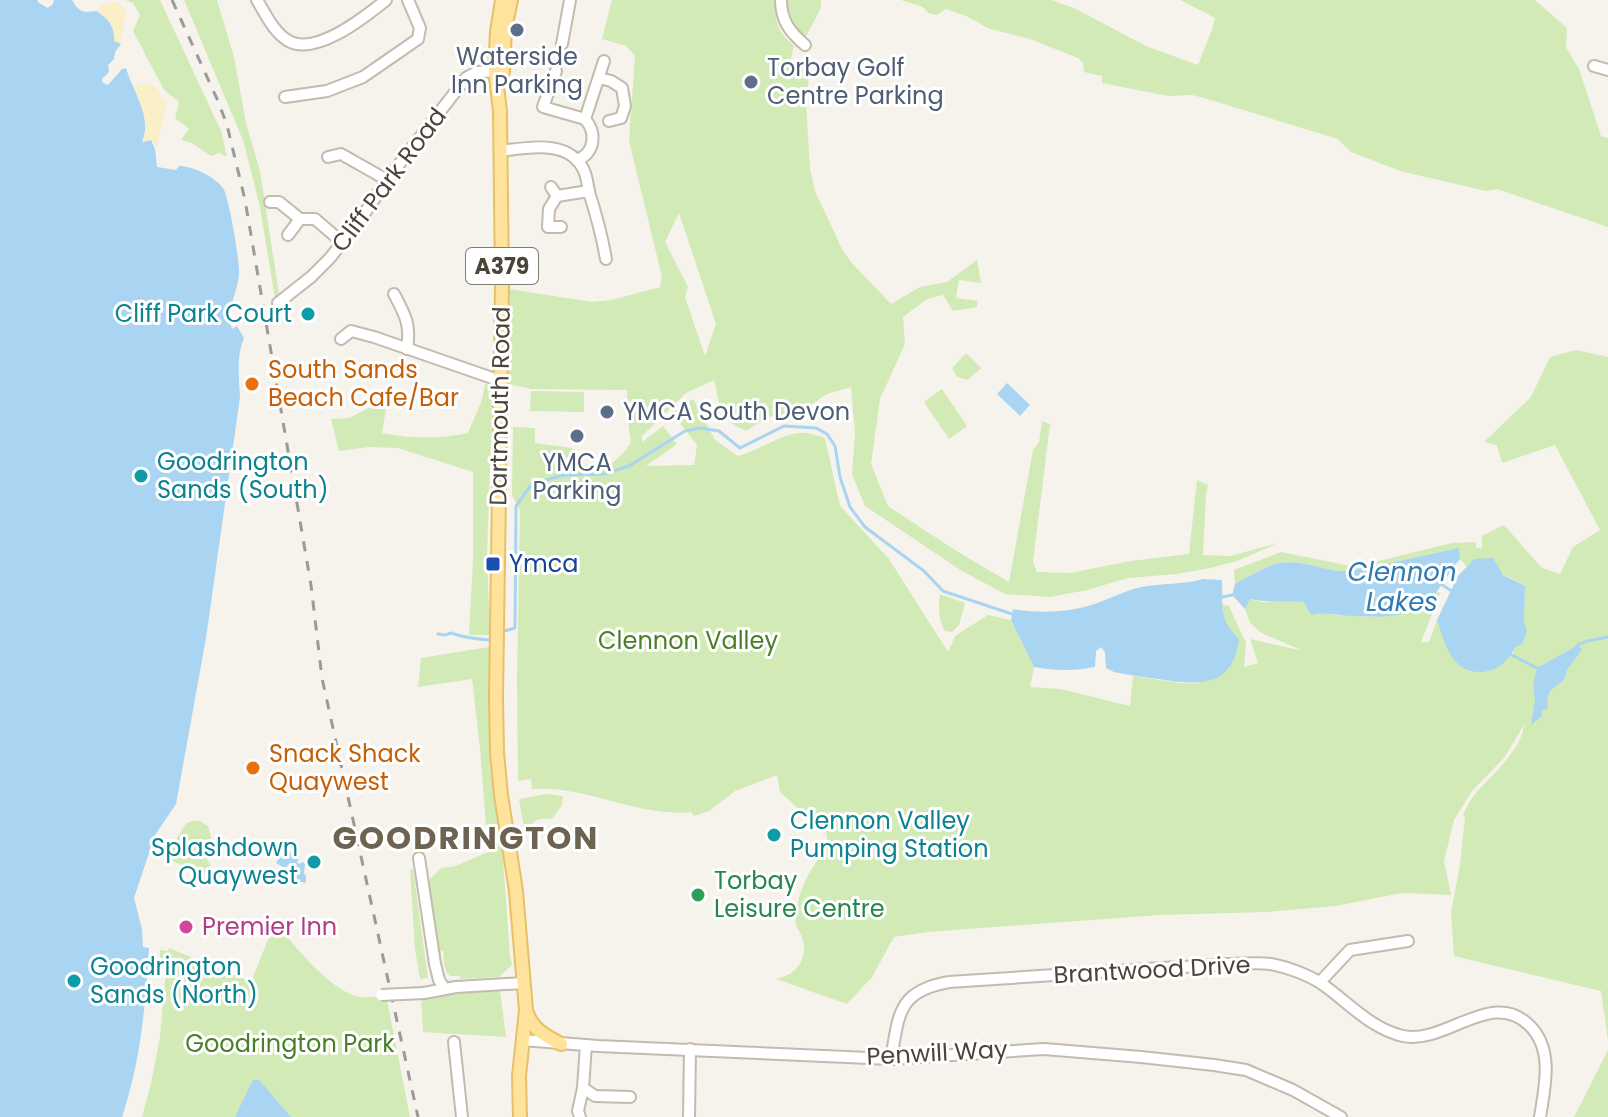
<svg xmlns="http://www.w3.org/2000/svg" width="1608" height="1117" font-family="Poppins,sans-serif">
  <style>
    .green { fill: #d2eab5; fill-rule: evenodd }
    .sand { fill: #f9efc9 }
    .water { fill: #a9d4f2 }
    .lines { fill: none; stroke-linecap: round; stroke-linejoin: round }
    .stream { stroke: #a9d4f2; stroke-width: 3 }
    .minor-casing { stroke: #c2bbae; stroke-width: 14 }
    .major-casing { stroke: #e6c16a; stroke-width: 16 }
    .minor { stroke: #fff; stroke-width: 10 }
    .major { stroke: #ffe39c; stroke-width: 12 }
    .rail { stroke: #9a9a9a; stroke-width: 3; stroke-dasharray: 10 10; stroke-linecap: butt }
    .minor-bridge-casing { stroke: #c2bbae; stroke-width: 14; stroke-linecap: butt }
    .minor-bridge { stroke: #fff; stroke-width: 10 }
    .service-dot { fill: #5c6f8a; stroke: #fff; stroke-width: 3 }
    .culture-dot { fill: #0f9aa8; stroke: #fff; stroke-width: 3 }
    .food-dot { fill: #e8710a; stroke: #fff; stroke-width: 3 }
    .transit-dot { fill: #1a4fb4; stroke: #fff; stroke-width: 3 }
    .leisure-dot { fill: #2e9e5b; stroke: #fff; stroke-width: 3 }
    .hotel-dot { fill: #d1479c; stroke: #fff; stroke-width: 3 }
    .labels { text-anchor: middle; stroke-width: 6; stroke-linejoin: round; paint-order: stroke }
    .shield { fill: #fff; stroke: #817c74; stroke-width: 2 }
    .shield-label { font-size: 22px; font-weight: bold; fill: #4b4439 }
    .service-label { font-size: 24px; fill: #4e5e75; stroke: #fff }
    .street-label { font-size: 24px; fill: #4b4439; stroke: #fff }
    .culture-label { font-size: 24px; fill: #0d838f; stroke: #fff; text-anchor: start }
    .food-label { font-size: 24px; fill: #c56008; stroke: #fff; text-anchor: start }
    .transit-label { font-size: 24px; fill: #164399; stroke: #fff; text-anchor: start }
    .park-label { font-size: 24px; fill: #4a7f2a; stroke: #fff }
    .leisure-label { font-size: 24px; fill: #27864d; stroke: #fff; text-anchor: start }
    .hotel-label { font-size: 24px; fill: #b23c85; stroke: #fff; text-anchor: start }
    .water-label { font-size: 26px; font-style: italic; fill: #2e7ab2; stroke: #fff }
    .district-label { font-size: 32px; font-weight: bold; letter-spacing: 2px; fill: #6e6250; stroke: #fff }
  </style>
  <rect width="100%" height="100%" fill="#f6f3ec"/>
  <!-- green -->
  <g class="green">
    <path d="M125,0H160L221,131L227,157L219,153L211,156L192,143L181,140L189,129L175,118L179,102L164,90L133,31L140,15L133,3Z"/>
    <path d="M184,0H217L234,57L246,123L260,171L279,294L275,298L260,207L243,140Z"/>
    <path d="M612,0H775C776,23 776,30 794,46L789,66L810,65L806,104L810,168L815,191L842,249L851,262L891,304L920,287L947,282L977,260L981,283L959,280L956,298L978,301L977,307L953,311L943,295L927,299L903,317L905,344L880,399L871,464L888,506L958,552L1009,582L1033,450L1039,442L1042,421L1050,424L1033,561L1037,572L1070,573L1131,561L1189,554L1197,480L1208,485L1206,495L1203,555L1230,556L1278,543L1237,561L1210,568L1177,574L1128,578L1087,590L1049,597L1005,594L962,571L865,506L852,474L855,433L851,387L827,394L800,412L768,417L746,431C717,418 721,407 714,380L686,393L642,436V442L663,426L677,444L646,466L694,465L697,445L672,413L693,399L715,440L738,456C759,451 785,431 806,433C812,434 819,436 825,438L840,506L889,559L948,652L955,636L988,615L1011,620L1034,667L1030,687L1061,689L1130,706L1133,676L1181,683H1198L1231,631L1221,613L1222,604L1229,606L1246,643L1244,667L1258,663L1250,639L1303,651L1262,633L1250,623L1245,609L1249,599L1263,602L1288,600L1304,602L1322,612L1335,615L1373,617L1427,602L1436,590L1440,594L1421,642H1429L1437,620L1452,657L1512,655L1524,622L1525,586L1474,559L1467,567L1460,559L1459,549L1377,566C1364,566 1353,572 1339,571C1319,569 1296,558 1276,564C1262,568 1248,577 1235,584L1234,570L1281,552L1351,566L1374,562L1452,543L1476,542V547L1482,549V536L1504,525L1542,568L1560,574L1573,547L1600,530L1555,445L1502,463L1497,445L1484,442L1531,397L1550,357L1576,350L1608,357V1040L1601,991L1454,956L1451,912L1460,865L1465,817L1463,815C1466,807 1471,799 1476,793C1492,775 1522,749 1524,725L1504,758L1472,791L1454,820L1444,861L1451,895L1402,893L1335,906L1267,912L1159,915L927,932L894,937L872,977L847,1004L776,979C797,975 809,958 802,937C801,933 798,930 796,925C794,918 798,902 800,894C805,877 819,859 827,843V834L780,792L777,775L735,791L709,811L694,816L691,812C636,817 587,785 532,789L531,779L518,781L517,679L520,510L512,495L513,427L535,428V443L572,448L576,464L608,467L624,452L631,443L628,421L627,390L531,389L509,384V289L592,302L611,300L660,287L662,277L629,141L635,56L626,46L602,39ZM679,213L716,324L705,356L685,297L688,287L665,242ZM1571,649L1582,650L1567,670L1564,680L1550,691L1542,710L1532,724L1535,699L1537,668Z"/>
    <path d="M786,0H821V8L805,38C794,26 789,16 786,0Z"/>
    <path d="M901,0H1051L1074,8L1146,46L1198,65L1213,27L1215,18L1180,0H1535L1567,28L1566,47L1579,69L1601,136L1608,138V227L1497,189L1486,191L1400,171L1351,152L1338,139L1204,98L1192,95L1168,96L1102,83V76L1084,72L1083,63L1078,58L1030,39L990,29L966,16L946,9L937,15L928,13L923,7Z"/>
    <path d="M966,353L981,368L968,380L957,377L952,368Z"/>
    <path d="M485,384L493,385L487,554L490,635H469L473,559V472L398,448L369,447L339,451L331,419L349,418L379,403H387L382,433C413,439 437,439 468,433L482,400Z"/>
    <path d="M942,389L967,426L949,439L924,402Z"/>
    <path d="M531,391L584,392V412L530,411Z"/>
    <path d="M940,594L965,603L959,625L952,632L945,631C938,619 938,606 940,594Z"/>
    <path d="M489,647L490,767L503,860L510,956L512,965L499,977L461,979L460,976H450C443,969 443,960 444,951H441L440,960L438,957L429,880L441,868L456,866L488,852L480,748L472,679L418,687L421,658Z"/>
    <path d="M546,794L563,796L562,805L552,819C537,817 532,821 525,833L519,799Z"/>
    <path d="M191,821H200L208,826L215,851L207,859L211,866L201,877L165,856L186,824Z"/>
    <path d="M413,869L428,978L420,979L415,949L410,870Z"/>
    <path d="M275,922C293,944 332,994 361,997C369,998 378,996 386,995L410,1117H142L151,1083L160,1037L166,970L160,962V950L168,951L169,948L251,982Z"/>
    <path d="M500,991L506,1037L423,1032L421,995Z"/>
    <path d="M1608,1050V1117H1574Z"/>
  </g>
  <!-- sand -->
  <g class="sand">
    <path d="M116,1L126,10L121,44L114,41C115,27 108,18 96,11L103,5Z"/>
    <path d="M146,82L156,87L166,105L157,147L152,141H142L145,134L133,87Z"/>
  </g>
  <!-- water -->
  <g class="water">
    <path d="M0,0H37L39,3L48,8L53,4L54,0H72C79,12 83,13 96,11C108,18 115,27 114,41L121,44L115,52L114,59L108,65L109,72L102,79L103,83L108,85L122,69L126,68C132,90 153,118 142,141L143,142L151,140L155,149L157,167L176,170L179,166C192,166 214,176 223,188C229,197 240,262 239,274C238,293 225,309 232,329L237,326L244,338C236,357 239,377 240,397L206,638L176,804L155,835L134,898L142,929L143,947L149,948C145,1009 141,1059 122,1117H0Z"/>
    <path d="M1007,383L1030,405L1020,416L997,394Z"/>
    <path d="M1459,548L1460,559C1448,573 1439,592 1426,603C1407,619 1376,617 1354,616C1338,616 1325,611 1311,615L1304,602C1285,600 1268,603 1250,599L1245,609L1232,595L1235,584C1248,577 1262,568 1276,564C1297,558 1319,569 1339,571C1353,572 1364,566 1377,566Z"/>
    <path d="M1493,558L1503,575L1525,586L1524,622L1527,631L1522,644L1515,647C1504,674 1469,682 1452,657C1445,646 1441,632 1437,620L1458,576L1474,559Z"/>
    <path d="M1203,579L1222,580C1223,608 1218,617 1239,639C1233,689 1197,685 1158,679C1143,677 1128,675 1114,672L1106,668L1105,652L1101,647L1096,651L1095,667C1074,671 1055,671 1034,667L1011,620L1013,609C1038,613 1064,613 1088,606C1106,601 1123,591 1141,587C1162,583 1183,585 1203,579Z"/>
    <path d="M1578,645L1582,650L1567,670L1564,680L1550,691L1547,700L1548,708L1542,710V716L1531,725L1535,699L1533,685L1537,668Z"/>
    <path d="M284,850L294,854L298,852L300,856L297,862L299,864L303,862L305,864L304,874L306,875V883L293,880L298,871L289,864L285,868L276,863Z"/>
    <path d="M253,1080H259L291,1117H235Z"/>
  </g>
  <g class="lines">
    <!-- stream -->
    <g class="stream">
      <path d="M1441,584L1450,590"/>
      <path d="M1223,597L1232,595"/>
      <path d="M504,631L515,628L516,506L532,484L564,475L605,474L629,466L685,431L700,428L719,431L740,448L784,426L816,428L827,434L835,446L840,477L850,507L865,527L924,571L943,591L1012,614"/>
      <path d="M438,634L445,635L451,633C465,638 475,639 489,640"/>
      <path d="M1578,645L1587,641L1608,637"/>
      <path d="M1512,655L1537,668"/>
    </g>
    <!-- minor casing -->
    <g class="minor-casing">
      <g id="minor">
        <path d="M257,0C265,13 273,31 287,40C314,58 365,17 386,0"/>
        <path d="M781,0C781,21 790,32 805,45"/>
        <path d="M562,44L570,0"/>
        <path d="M1594,66L1608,70"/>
        <path d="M556,71L543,107L585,119"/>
        <path d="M599,78L611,81L622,88L625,106L621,118L609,121"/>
        <path d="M285,97L327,91L363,77L418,39L420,28L408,0"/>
        <path d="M501,151C530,147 572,139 585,173C587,179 588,186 589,192C596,214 602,236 606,259"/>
        <path d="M328,157L341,154L387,180"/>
        <path d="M577,160C595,153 597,133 585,119L604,61"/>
        <path d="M551,187L557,196L589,191"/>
        <path d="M557,196L549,209L548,227H561"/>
        <path d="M270,202H279L300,219H315L343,243"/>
        <path d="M288,235L300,219"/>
        <path d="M394,294C405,315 411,324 407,349"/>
        <path d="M278,303L311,277L330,258L362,217L387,180L466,78L477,72L500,71"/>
        <path d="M341,339L351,331L374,337L501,381"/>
        <path d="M419,858L435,964L439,980L444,988"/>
        <path d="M1320,982L1350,950L1408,941"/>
        <path d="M424,993L456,987L523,983"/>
        <path d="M522,1040L598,1046L891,1059L1044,1049L1141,1057L1214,1065L1246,1070L1293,1090L1341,1117"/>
        <path d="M454,1042L462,1117"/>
        <path d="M891,1059C899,1015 897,991 949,982C1020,978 1091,973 1162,968C1184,967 1206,966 1228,964C1242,964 1257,962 1271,964C1287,967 1309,975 1322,984C1348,1002 1371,1029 1403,1036C1445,1045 1492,988 1529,1025C1554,1049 1545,1086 1540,1117"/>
        <path d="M583,1088L595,1096L630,1097"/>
        <path d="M580,1117L578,1111L583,1088L586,1045"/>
        <path d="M689,1117L690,1049"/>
      </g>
    </g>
    <!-- major casing -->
    <g class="major-casing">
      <g id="major">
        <path d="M502,0L497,32L495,71L500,111L502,286L496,697L497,753L501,795L516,891L526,1010L519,1076L520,1117"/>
        <path d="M503,72L505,28L511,0"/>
        <path d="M527,1013C533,1030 546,1036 561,1044"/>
      </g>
    </g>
    <!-- minor -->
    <use href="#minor" class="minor"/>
    <!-- major -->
    <use href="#major" class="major"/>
    <!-- rail -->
    <path class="rail" d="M172,0L218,101L227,125L245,200L311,585L322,678L418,1117"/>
    <!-- minor-bridge casing -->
    <g class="minor-bridge-casing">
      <path id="minor-bridge" d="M381,995L424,993"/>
    </g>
    <!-- minor-bridge -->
    <use href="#minor-bridge" class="minor-bridge"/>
  </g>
  <!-- markers -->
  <g class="service-dot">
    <circle cx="517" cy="30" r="8"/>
    <circle cx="751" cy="82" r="8"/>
    <circle cx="607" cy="412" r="8"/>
    <circle cx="577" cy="436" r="8"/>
  </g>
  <g class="culture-dot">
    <circle cx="308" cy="314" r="8"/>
    <circle cx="141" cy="476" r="8"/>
    <circle cx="774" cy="835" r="8"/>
    <circle cx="314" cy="862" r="8"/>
    <circle cx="74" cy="981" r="8"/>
  </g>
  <g class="food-dot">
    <circle cx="252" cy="384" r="8"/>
    <circle cx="253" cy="768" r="8"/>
  </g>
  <rect class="transit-dot" x="485" y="556" width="16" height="16" rx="4"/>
  <circle class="leisure-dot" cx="698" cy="895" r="8"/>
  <circle class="hotel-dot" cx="186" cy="927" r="8"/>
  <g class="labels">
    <!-- shield labels -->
    <rect class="shield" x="466" y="248" width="72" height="36" rx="6"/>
    <g class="shield-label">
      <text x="502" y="274">A379</text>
    </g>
    <!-- service labels -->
    <g class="service-label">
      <text x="517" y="65">Waterside<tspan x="517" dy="28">Inn Parking</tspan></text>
      <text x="767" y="76" text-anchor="start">Torbay Golf<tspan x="767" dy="28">Centre Parking</tspan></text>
      <text x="623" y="420" text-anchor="start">YMCA South Devon</text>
      <text x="577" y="471">YMCA<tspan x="577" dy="28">Parking</tspan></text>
    </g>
    <!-- street labels -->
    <g class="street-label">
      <text transform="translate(389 180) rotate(-53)" y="8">Cliff Park Road</text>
      <text transform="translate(500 406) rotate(-89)" y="8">Dartmouth Road</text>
      <text transform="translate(1152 970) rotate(-3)" y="8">Brantwood Drive</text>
      <text transform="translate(937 1053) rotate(-3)" y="8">Penwill Way</text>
    </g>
    <!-- culture labels -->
    <g class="culture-label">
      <text x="292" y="322" text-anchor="end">Cliff Park Court</text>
      <text x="157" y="470">Goodrington<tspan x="157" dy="28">Sands (South)</tspan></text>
      <text x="790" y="829">Clennon Valley<tspan x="790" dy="28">Pumping Station</tspan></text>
      <text x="298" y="856" text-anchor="end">Splashdown<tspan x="298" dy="28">Quaywest</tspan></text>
      <text x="90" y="975">Goodrington<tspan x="90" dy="28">Sands (North)</tspan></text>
    </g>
    <!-- food labels -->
    <g class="food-label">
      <text x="268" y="378">South Sands<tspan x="268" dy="28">Beach Cafe/Bar</tspan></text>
      <text x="269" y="762">Snack Shack<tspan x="269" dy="28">Quaywest</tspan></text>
    </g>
    <!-- transit labels -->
    <g class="transit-label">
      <text x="509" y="572">Ymca</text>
    </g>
    <!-- park labels -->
    <g class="park-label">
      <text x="688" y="649">Clennon Valley</text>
      <text x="290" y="1052">Goodrington Park</text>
    </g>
    <!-- leisure labels -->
    <g class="leisure-label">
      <text x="714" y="889">Torbay<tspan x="714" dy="28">Leisure Centre</tspan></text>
    </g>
    <!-- hotel labels -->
    <g class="hotel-label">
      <text x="202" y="935">Premier Inn</text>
    </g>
    <!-- water labels -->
    <g class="water-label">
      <text x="1402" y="581">Clennon<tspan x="1402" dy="30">Lakes</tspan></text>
    </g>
    <!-- district labels -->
    <g class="district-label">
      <text x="466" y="849">GOODRINGTON</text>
    </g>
  </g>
</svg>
